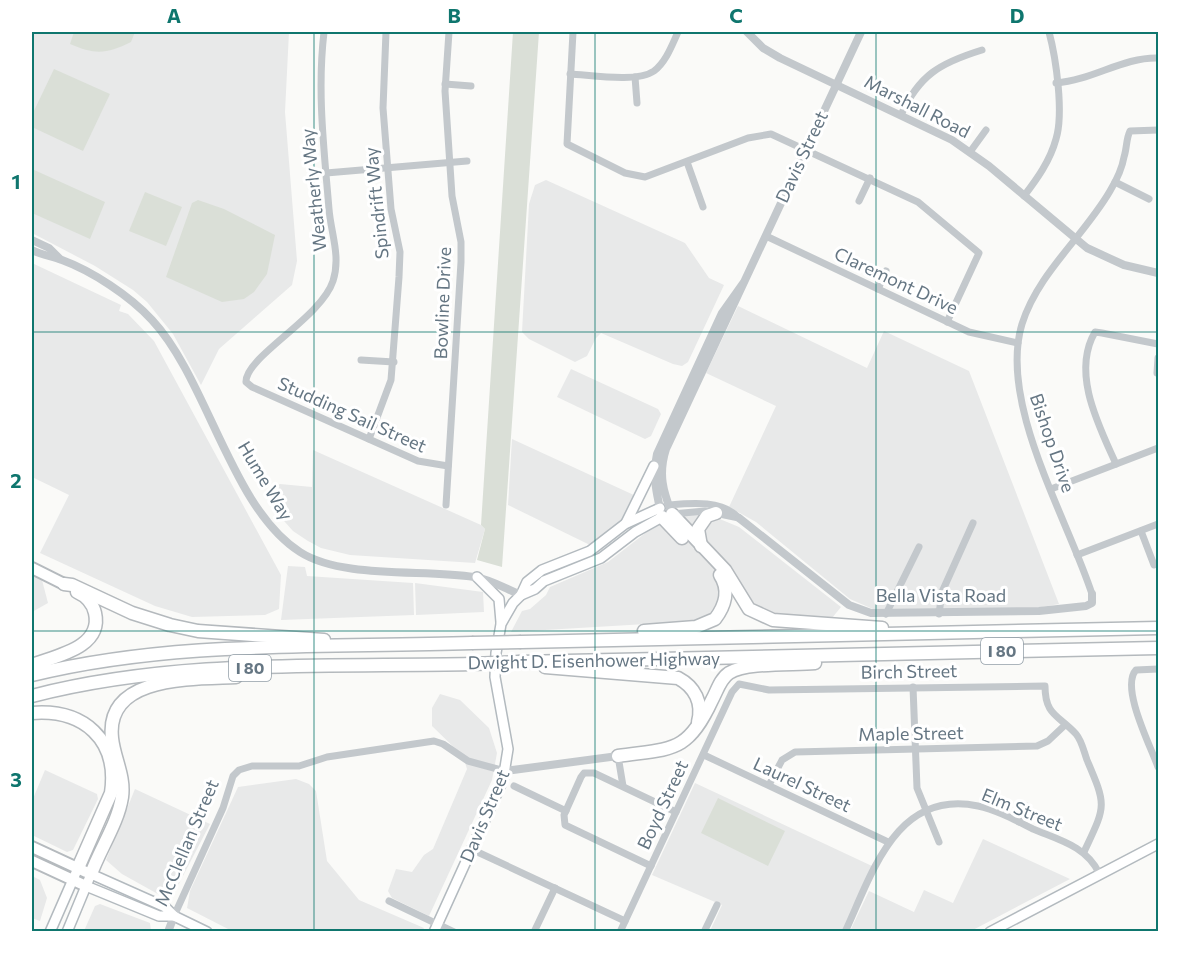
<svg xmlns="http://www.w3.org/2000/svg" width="1190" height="963" font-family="Commissioner,sans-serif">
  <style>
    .built { fill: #e8e9e9 }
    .green { fill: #dadfd7 }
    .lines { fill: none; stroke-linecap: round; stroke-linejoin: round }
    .secondary-casing { stroke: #b3babf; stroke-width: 12 }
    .primary-casing { stroke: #b5babe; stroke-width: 14 }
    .motorway-casing { stroke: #b4b9bd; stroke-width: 15 }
    .minor { stroke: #c3c8cc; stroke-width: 7 }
    .tertiary { stroke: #c3c8cc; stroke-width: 8 }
    .secondary { stroke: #fff; stroke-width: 9 }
    .primary { stroke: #fff; stroke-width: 10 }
    .motorway { stroke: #fff; stroke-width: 12 }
    .motorway-bridge-casing { stroke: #b4b9bd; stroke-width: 15; stroke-linecap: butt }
    .motorway-bridge { stroke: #fff; stroke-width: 12 }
    .grid { fill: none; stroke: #0f766e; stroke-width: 1.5; stroke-opacity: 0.55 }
    .labels { text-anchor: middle; stroke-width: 6; stroke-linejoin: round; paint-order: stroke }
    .shield { fill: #fff; stroke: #939fa8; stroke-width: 1.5 }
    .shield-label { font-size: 16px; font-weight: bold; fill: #657683 }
    .street-label { font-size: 18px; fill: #657683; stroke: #fff }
    .neatline { fill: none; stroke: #0f766e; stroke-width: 2 }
    .grid-label { font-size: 20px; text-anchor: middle; font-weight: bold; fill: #0f766e }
  </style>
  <rect width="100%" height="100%" fill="#fafaf8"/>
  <!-- built -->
  <g class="built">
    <path d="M32,32H289L285,112L297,261L292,285L219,349L201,385L173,334L147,302L133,290L95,266L32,233Z"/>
    <path d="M546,180L685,243L709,278L724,285L688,362L682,366L673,364L601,333L596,338L587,356L575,362L529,339L522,332L529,204L535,185Z"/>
    <path d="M32,263L121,305L119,311L128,314L154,341L281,575L279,609L265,615L192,617L155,606L40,553L69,495L32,477Z"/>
    <path d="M738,306L867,368L884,331L969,371L1059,604L1036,608L875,610L850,599L756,522L729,507L776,406L706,373Z"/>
    <path d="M571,369L658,409L661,414L651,436L645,439L557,397Z"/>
    <path d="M512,439L636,496L626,514L614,528L590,545L508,505Z"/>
    <path d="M313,450L481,525L485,529L475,563L350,555L321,548L308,541L293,531L277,513L266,491L280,484L312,487Z"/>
    <path d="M703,512L739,527L841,607L832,618L778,614L758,608L745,592L719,587L717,606L712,612L697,621L511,632L522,611L530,609L546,595L550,587L608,562L648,531L682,513Z"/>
    <path d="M288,566L305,567L307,576L413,583L414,615L281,620Z"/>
    <path d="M32,575L42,580L48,603L32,612Z"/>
    <path d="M415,583L483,592L484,612L416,615Z"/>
    <path d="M440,694L460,700L489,728L497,753L492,780L429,916L392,898L388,891L396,869L412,872L424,855L433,849L467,769L463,756L432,726V708Z"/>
    <path d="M45,770L97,794L98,799L73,850L67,852L32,835V801Z"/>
    <path d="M296,779L309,784L316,791L327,861L359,900L424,928L422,931H232L187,908L190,891L238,787Z"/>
    <path d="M695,783L872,866L842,932L710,931L722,905L652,875Z"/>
    <path d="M135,789L210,824L172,897L165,898L122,874L106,860Z"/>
    <path d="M983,839L1070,879L971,931H850L869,891L914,912L924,890L953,903Z"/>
    <path d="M32,876L40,880L47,898L40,921L32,918Z"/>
    <path d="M100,904L150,923L151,931H84L95,906Z"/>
  </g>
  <!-- green -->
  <g class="green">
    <path d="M74,32H135L131,42C107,54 95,55 70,44Z"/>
    <path d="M513,32H539L502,567L477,560L485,529L481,525Z"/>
    <path d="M54,69L110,94L83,151L34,128L32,115Z"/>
    <path d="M32,169L105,202L90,239L32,213Z"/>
    <path d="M145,192L182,207L166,246L129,231Z"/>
    <path d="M198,200L224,209L275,235L267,274L254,292L244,299L222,302L166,277L192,203Z"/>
    <path d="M718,798L785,831L768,866L701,833Z"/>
  </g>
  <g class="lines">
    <!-- secondary casing -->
    <g class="secondary-casing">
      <g id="secondary">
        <path d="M626,523L654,466"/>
        <path d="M477,577L499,599L501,622"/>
        <path d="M521,595L535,589L544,581L601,558L635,532L662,517"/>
        <path d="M86,886L159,916H174"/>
        <path d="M50,932L78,868"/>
        <path d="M67,932L91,874L165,907L174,916L207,932"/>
        <path d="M434,932L503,780L508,749L495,677L496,653L501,624L513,603L521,595L527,582L542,570L590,551L625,524L660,508"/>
        <path d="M990,932L1158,844"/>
      </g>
    </g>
    <!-- primary casing -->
    <g class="primary-casing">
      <g id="primary">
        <path d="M32,568L64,584"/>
        <path d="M32,847L86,872"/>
        <path d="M32,861L86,886"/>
      </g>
    </g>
    <!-- motorway casing -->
    <g class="motorway-casing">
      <g id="motorway">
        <path d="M672,514L725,570L749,609L773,620L882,628"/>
        <path d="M662,517L682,538"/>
        <path d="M701,546L698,529L707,516L716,513"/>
        <path d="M64,584L72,585L132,613L170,625L198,631L324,640"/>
        <path d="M644,631L696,627L715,619C725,606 730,590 720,575"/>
        <path d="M521,642L1158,628"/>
        <path d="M520,662L1158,648"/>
        <path d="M32,665C55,656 103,648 95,613C93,604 86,596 77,592"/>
        <path d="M545,667L678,678C695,687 703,703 698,722"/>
        <path d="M32,675C175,640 324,648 472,643"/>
        <path d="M32,696C174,659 325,667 471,664"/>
        <path d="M32,713C83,709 119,739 111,793L78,868"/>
        <path d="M618,756C672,748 687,754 712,700C717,691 720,679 729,673C746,662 794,665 815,663"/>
        <path d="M91,874C100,849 118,823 122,797C125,776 114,758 112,738C105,675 194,679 236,677"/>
      </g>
    </g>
    <!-- minor -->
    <g class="minor">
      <path d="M324,32C317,91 324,149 329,209C331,234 341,256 333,281C321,318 245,357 246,382L252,387L418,461L448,466"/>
      <path d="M573,32L567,144L625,173L645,177L748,138L771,134L918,202L979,253L947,322"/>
      <path d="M570,74C591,75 637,83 654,71C666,62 672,45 678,32"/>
      <path d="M635,77L637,103"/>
      <path d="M1056,83C1093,80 1123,57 1158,58"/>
      <path d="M445,84L471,86"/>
      <path d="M901,115C919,75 940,63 982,50"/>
      <path d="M970,152L986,130"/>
      <path d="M687,162L703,207"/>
      <path d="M326,173L467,161"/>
      <path d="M1115,182L1149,199"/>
      <path d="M1024,196C1037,179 1050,161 1056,139C1064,113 1056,58 1049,32"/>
      <path d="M859,201L870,178"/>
      <path d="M766,236L969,332L1018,343"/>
      <path d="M878,289L886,271"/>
      <path d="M361,360L394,362"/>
      <path d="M1157,373L1158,358"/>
      <path d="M369,439L391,380L399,277L400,252L391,209L383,108L386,32"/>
      <path d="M1116,464C1099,426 1071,373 1095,332L1102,333L1158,344"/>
      <path d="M1051,489L1158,448"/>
      <path d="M446,505L461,262V242L452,196L445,91L449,32"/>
      <path d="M669,505C692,503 722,500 739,518"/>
      <path d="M672,514L705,511L739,518"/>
      <path d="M1141,531L1154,565"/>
      <path d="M1077,555L1158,524"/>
      <path d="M1092,594C1067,517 998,403 1022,324C1038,273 1084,236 1110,191C1116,181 1122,169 1124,157C1127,148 1126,139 1130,131L1158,130"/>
      <path d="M886,614L919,547"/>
      <path d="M939,614L942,592L973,523"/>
      <path d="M1158,669L1136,670C1120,687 1151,747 1158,767"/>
      <path d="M913,687L917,788L939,842"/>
      <path d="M704,755L888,842"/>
      <path d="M618,756L623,786"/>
      <path d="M769,785L782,760L795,752L1037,746L1048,741L1065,725"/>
      <path d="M514,786L566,811"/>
      <path d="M1019,822L1026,806"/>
      <path d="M471,849L625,921"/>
      <path d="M651,866L565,825L564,815L581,777L584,773H594L676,812"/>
      <path d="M389,901L454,932"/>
      <path d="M174,916L223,808L233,776L239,770L252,766H299L327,757L434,741L443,744L468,761L505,771"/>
      <path d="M534,932L555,888"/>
      <path d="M620,932L732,692L739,684L769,690L1045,686C1045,716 1059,715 1076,734C1082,741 1084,752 1087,760C1107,807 1106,805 1084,852"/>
      <path d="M704,932L717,905"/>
      <path d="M845,932C872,874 896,789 978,806C997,810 1015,820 1033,829C1059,840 1086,846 1099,873"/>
    </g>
    <!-- tertiary -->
    <g class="tertiary">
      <path d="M747,32L763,48L780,58L952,140L989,166L1087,248L1124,265L1158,273"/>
      <path d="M32,240L49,248L60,259"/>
      <path d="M32,250C42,255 51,256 62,260C92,271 130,296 152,320C208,380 231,508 300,552C342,579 424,569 474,577C490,579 506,589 521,595"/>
      <path d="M744,282L722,313L657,454C652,476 657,496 662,517L672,514C663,491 658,474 666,449L861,32"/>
      <path d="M739,518L849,605L871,613L1039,611L1086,606L1092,603V594"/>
      <path d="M505,771L618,756"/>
      <path d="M168,932L174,916"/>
    </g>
    <!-- secondary -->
    <use href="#secondary" class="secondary"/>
    <!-- primary -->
    <use href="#primary" class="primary"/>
    <!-- motorway -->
    <use href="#motorway" class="motorway"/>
    <!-- motorway-bridge casing -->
    <g class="motorway-bridge-casing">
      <g id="motorway-bridge">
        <path d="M472,643L521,642"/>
        <path d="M471,664L520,662"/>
      </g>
    </g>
    <!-- motorway-bridge -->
    <use href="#motorway-bridge" class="motorway-bridge"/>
  </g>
  <!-- grid -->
  <path class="grid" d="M314,32V932M595,32V932M876,32V932M32,332H1158M32,631H1158"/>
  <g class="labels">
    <!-- shield labels -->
    <g class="shield">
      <rect x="981" y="638" width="42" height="26" rx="4.5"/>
      <rect x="229" y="655" width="42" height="26" rx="4.5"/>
    </g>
    <g class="shield-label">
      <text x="1002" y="657">I 80</text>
      <text x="250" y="674">I 80</text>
    </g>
    <!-- street labels -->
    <g class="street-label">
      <text transform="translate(917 107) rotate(27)" y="6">Marshall Road</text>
      <text transform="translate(802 157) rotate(-65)" y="6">Davis Street</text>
      <text transform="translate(314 190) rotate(-96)" y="6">Weatherly Way</text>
      <text transform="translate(377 203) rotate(-96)" y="6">Spindrift Way</text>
      <text transform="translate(896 281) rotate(25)" y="6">Claremont Drive</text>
      <text transform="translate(443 303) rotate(-88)" y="6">Bowline Drive</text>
      <text transform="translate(352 415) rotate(24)" y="6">Studding Sail Street</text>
      <text transform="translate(1052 443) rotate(71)" y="6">Bishop Drive</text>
      <text transform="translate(265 481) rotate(59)" y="6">Hume Way</text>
      <text x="941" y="602">Bella Vista Road</text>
      <text transform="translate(594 661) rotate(-1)" y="6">Dwight D. Eisenhower Highway</text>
      <text transform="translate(909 672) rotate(-1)" y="6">Birch Street</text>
      <text transform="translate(911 734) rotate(-1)" y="6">Maple Street</text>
      <text transform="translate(802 785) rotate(25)" y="6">Laurel Street</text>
      <text transform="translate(663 805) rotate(-65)" y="6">Boyd Street</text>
      <text transform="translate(1022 810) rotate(22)" y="6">Elm Street</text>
      <text transform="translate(485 816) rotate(-67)" y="6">Davis Street</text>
      <text transform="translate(187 843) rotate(-67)" y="6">McClellan Street</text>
    </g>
  </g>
  <!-- border -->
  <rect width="1190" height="963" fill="none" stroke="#ffffff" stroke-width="66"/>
  <rect x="33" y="33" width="1124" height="897" class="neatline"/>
  <g class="grid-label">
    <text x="174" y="23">A</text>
    <text x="454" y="23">B</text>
    <text x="736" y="23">C</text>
    <text x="1017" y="23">D</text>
    <text x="16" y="189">1</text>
    <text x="16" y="488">2</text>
    <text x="16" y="787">3</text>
  </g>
</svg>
